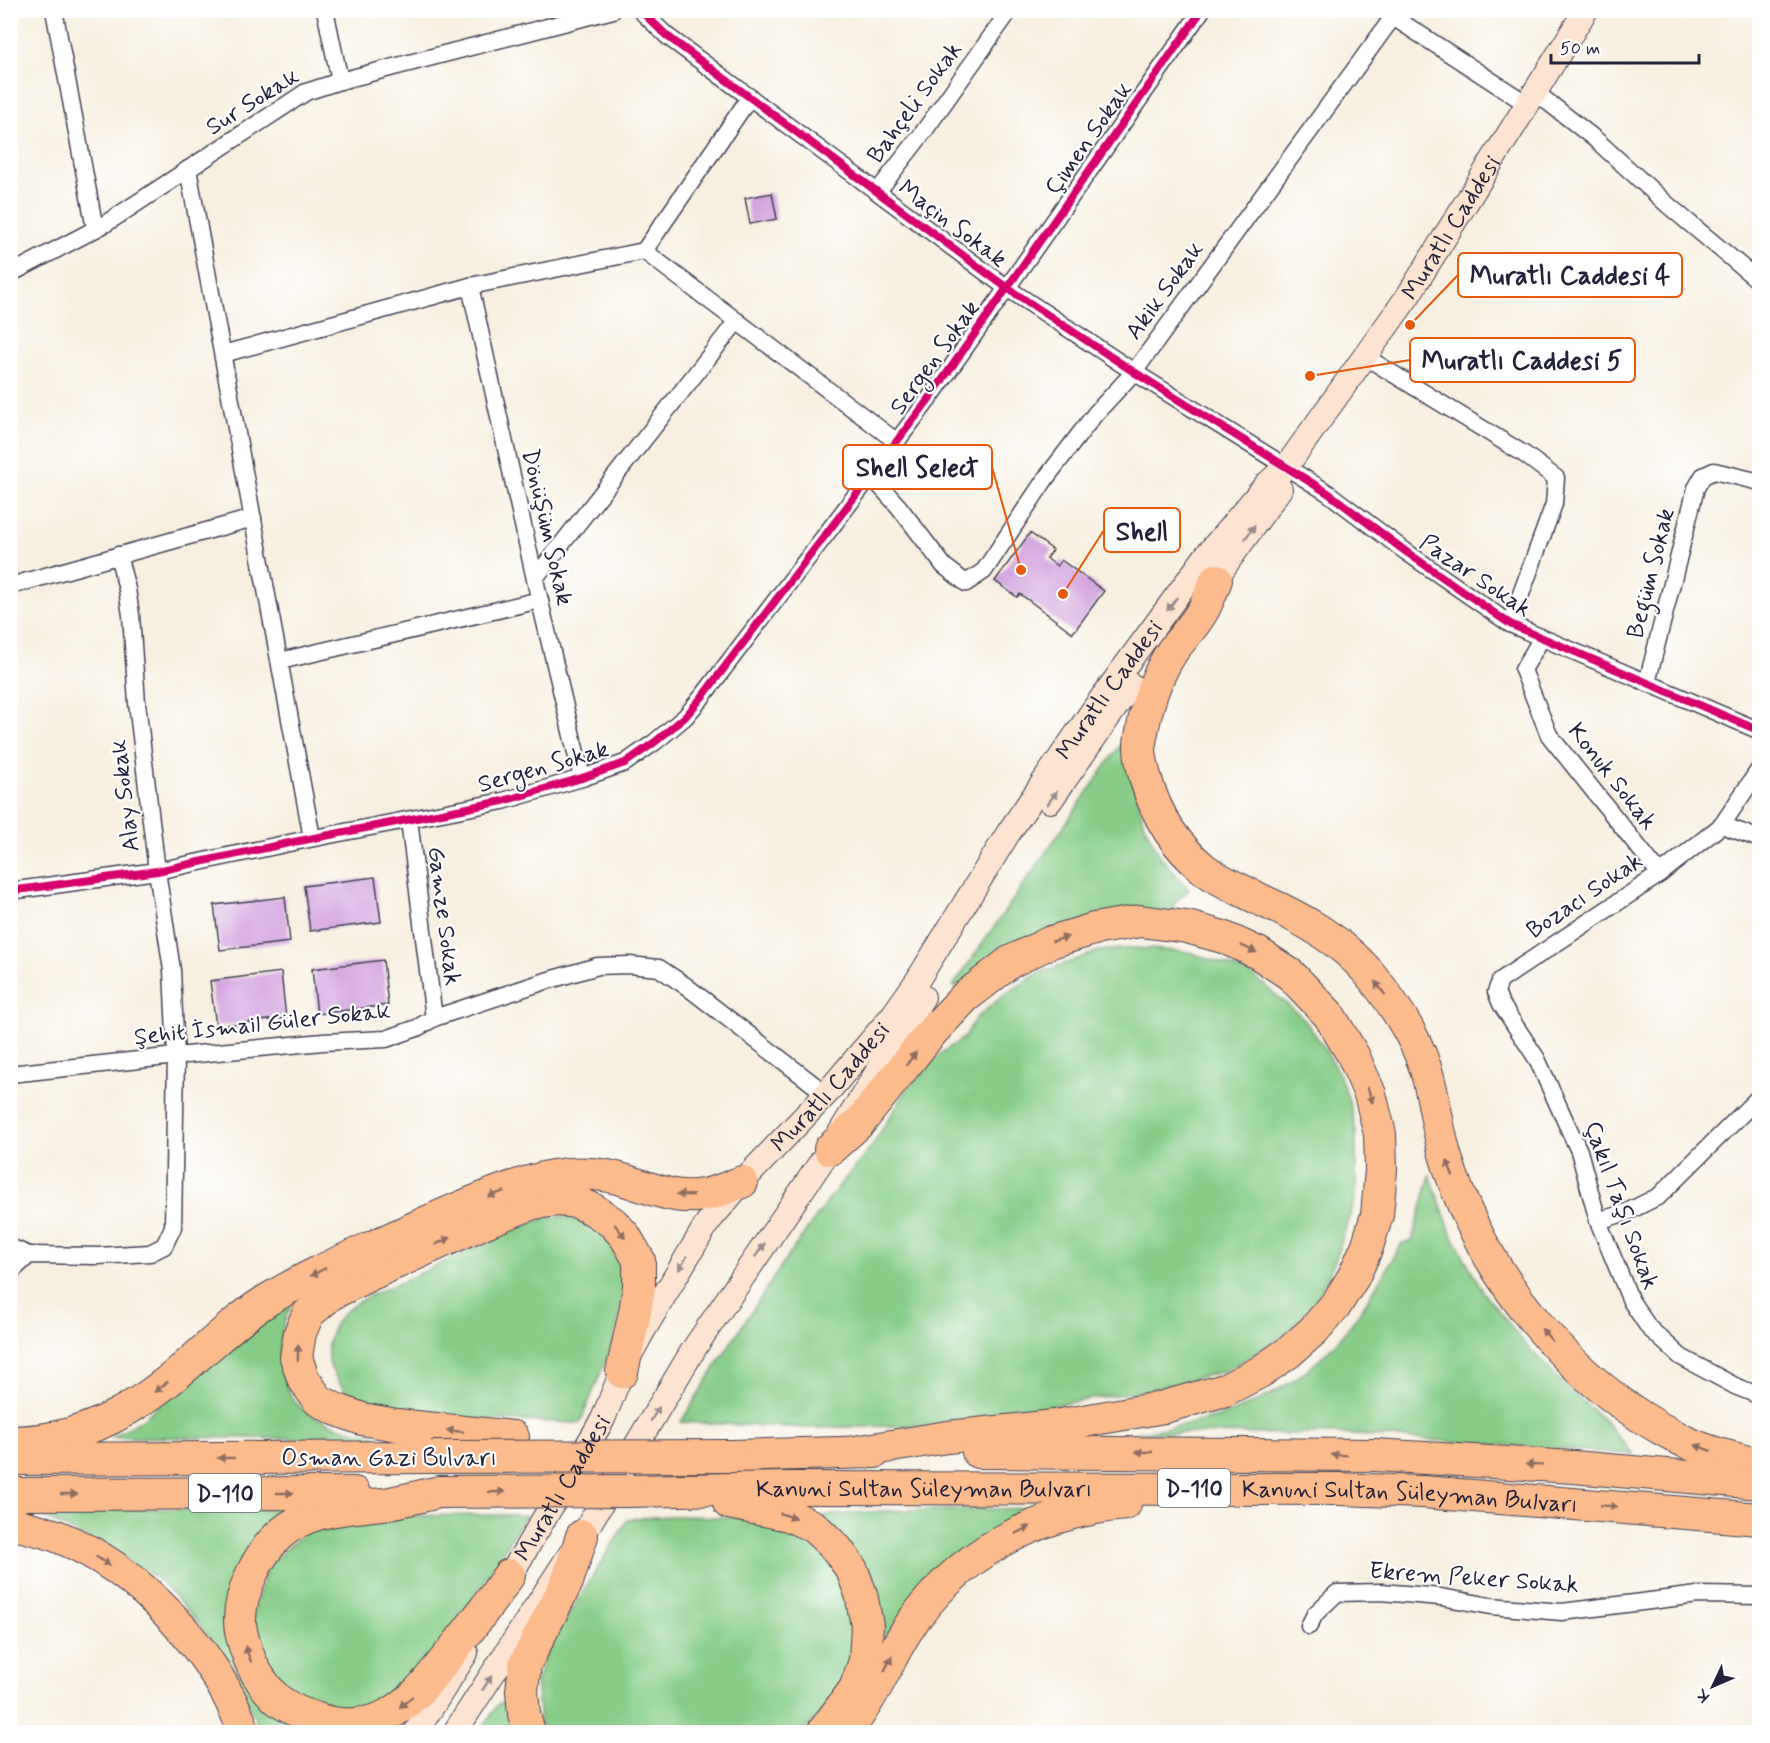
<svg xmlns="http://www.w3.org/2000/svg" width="1770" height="1743" font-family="Mynerve,sans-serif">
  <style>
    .green { fill: #87cd88; stroke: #547862; stroke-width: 1.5 }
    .building { fill: #d4a4e0 }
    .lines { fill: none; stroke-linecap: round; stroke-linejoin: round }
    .street-casing { stroke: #424154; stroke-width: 19 }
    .secondary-casing { stroke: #424154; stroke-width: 26 }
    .highway-casing { stroke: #424154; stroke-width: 34 }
    .street { stroke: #fff; stroke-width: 16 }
    .secondary { stroke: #fde4d1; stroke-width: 24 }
    .highway { stroke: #fbbb8d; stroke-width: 32 }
    .highway-bridge-casing { stroke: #424154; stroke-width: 34; stroke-linecap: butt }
    .highway-bridge { stroke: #fbbb8d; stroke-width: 32 }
    .cycleway-casing { stroke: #fff; stroke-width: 11 }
    .cycleway { stroke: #d6006c; stroke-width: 8 }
    .oneway { fill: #9a8d8e }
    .oneway2 { fill: #8e6e64 }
    .labels { text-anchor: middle; stroke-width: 4.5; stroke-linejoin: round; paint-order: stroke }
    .shield { fill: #fff; stroke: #646476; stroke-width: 1.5 }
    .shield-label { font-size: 22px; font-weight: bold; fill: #22223b }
    .street-label { font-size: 24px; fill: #22223b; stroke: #fff }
    .leader { fill: none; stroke: #e8590c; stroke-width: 2 }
    .callout-dot { fill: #e8590c; stroke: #fff; stroke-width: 2 }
    .callout { fill: #fff; stroke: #e8590c; stroke-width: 2 }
    .callout-label { font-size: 26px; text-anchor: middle; font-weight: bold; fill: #22223b }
  </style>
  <rect width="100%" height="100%" fill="#fff"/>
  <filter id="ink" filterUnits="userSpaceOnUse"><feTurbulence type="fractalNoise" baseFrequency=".0167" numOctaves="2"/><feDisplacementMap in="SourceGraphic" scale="12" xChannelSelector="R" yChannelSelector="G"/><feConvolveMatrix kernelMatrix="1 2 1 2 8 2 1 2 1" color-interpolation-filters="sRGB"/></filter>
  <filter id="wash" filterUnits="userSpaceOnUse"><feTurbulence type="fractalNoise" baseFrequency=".008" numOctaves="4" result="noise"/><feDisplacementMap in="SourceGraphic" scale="24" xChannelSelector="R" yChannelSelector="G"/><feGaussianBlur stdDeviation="1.35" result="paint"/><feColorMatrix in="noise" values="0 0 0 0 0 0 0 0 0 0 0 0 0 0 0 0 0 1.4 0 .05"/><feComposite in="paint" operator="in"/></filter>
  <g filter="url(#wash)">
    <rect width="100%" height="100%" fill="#f7efdf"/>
    <!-- green -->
    <g class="green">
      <path d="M1131,738L1132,777L1144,824L1160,856L1189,890L1174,903V914L1110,915L963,991L953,986L1123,741Z"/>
      <path d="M1135,948L1189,952L1250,973L1303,1018L1323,1046L1339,1074L1350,1103L1356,1132V1197L1335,1261L1313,1307L1276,1341L1225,1371L1152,1389L934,1425L808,1428L681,1422L732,1341L788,1256L838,1187L870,1149L908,1088L940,1054L965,1037L975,1019L1004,995L1037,974L1099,951Z"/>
      <path d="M1430,1175L1451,1233L1484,1293L1521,1339L1565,1386L1607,1423L1621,1440L1634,1454L1341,1434L1136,1433C1169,1427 1203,1423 1235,1411C1268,1399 1306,1375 1330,1349C1360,1318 1380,1279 1402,1243L1412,1241Z"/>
      <path d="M566,1216L592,1223L624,1255L628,1279L613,1343L580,1423L472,1419L371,1406C351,1399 341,1389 332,1370C321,1347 332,1320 352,1306C364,1297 387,1288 402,1282C446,1260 491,1241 536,1221L550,1217Z"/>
      <path d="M303,1287C298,1296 291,1305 287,1315C275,1343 278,1383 299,1406C304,1411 312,1415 318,1418C336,1427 356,1431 376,1435L375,1439L112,1437L140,1421Z"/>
      <path d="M1034,1508L1033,1513L888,1641L881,1638L822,1516L884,1511Z"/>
      <path d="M38,1509H285L287,1516L231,1611L314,1732H260C242,1684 214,1638 179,1601C171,1593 164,1584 156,1578C120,1552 79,1535 39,1515Z"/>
      <path d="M526,1515L442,1648L388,1705L326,1714L275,1681L259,1651L251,1619L268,1565L307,1531L360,1516Z"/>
      <path d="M672,1516L764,1518L792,1527L834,1565L850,1594L855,1631L846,1675L824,1709L803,1732H541L536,1683L548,1648L628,1519Z"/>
      <path d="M499,1703H505L517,1732H480Z"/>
    </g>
    <g id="blocks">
      <!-- building -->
      <g class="building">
        <path d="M772,193L777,219L750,224L745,198Z"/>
        <path d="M1030,533L1053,550L1046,558L1057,566L1061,560L1104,591L1073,633L1020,594L1017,597L995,581Z"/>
        <path d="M375,877L381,922L310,931L304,886Z"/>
        <path d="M285,897L290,942L220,950L214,905Z"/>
        <path d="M383,960L388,1005L317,1014L312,969Z"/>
        <path d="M281,972L286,1018L216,1026L210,981Z"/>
      </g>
    </g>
  </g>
  <g filter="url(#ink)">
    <use href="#blocks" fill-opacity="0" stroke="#424154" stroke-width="1.5"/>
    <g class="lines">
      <!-- street casing -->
      <g class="street-casing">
        <g id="street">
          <path d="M54,10L95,229"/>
          <path d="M325,10L340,81"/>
          <path d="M640,10L667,36L1007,288L1134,372L1328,493L1405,551L1510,624L1760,731"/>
          <path d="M1384,11L1527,104"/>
          <path d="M1534,91L1595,139L1669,206L1760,282"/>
          <path d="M188,169L312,838"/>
          <path d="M878,191L922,134L1010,10"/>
          <path d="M644,251L750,97"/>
          <path d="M10,274L105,224L306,92L340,81L613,10"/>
          <path d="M470,286L538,593L582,778"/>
          <path d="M223,354L470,286L644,251L897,442"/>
          <path d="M1364,356L1524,454L1556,478L1554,504L1510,624"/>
          <path d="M871,476L899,507L944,566L966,583L984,571L1046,478L1095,414L1134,372L1393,17"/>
          <path d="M535,578L737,321"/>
          <path d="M10,586L253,518"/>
          <path d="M1541,639L1523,670L1549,735L1660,874"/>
          <path d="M280,661L540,600"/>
          <path d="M1647,683L1696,488L1703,476L1714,471L1760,482"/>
          <path d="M1760,768L1722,825L1660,874L1507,976L1500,981L1496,992L1501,1004L1537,1059L1579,1151L1598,1221L1631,1301L1649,1328L1681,1357L1735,1386L1760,1396"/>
          <path d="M409,820L434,1018"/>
          <path d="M1722,825L1760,839"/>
          <path d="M10,891L157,871L294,842L503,801L582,778L625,763L655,742L685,717L702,697L929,399L1202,10"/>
          <path d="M10,1074L176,1056L323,1042L386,1039L417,1028L434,1018L546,981L598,966L629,965L659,968L686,986L826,1094"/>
          <path d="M1598,1221L1627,1212L1659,1196L1760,1096"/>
          <path d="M10,1247L29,1255"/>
          <path d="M10,1273L29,1255L98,1256L150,1253L164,1246L173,1227L176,1056L172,970L157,871L137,703L131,615L127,589L118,555"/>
          <path d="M1309,1626L1315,1614L1337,1593L1381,1592L1441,1597L1491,1606L1562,1612L1698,1595L1760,1596"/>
        </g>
      </g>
      <!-- secondary casing -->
      <g class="secondary-casing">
        <g id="secondary">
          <path d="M1206,592L1280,489"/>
          <path d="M1050,801L1131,685"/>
          <path id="s1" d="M501,1591L603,1419L625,1364L643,1331L708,1222L742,1182L826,1094L893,1015L917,981L1009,832L1096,706L1206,556L1266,485L1286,467L1408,296L1586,10"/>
          <path d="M416,1732L466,1653"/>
          <path d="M455,1732L582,1536L695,1347L830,1149L923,997"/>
        </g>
      </g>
      <!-- highway casing -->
      <g class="highway-casing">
        <g id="highway">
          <path d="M1216,580C1212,590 1208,602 1202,612C1194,626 1182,638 1173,650C1157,674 1148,700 1143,727C1142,733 1140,739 1140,745C1140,756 1143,770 1146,780C1156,814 1175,846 1204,869C1221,882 1242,890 1261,900C1301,918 1340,939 1369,973C1392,1001 1415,1035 1426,1070C1435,1099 1437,1129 1446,1158C1483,1276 1569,1383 1680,1439C1705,1452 1733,1458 1760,1465"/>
          <path d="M830,1149L860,1122L930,1034L965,997L1010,962L1051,942L1094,929L1140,921L1187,927L1223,937L1258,953L1291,975L1329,1015L1353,1055L1370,1094L1380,1134L1381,1170L1377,1215L1367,1247L1354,1276L1337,1303L1314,1330L1289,1352L1260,1372L1225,1390L1164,1407L1055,1426L947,1437L855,1452"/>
          <path d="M513,1437L397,1425L362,1419L335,1409L318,1400L303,1378L296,1357L300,1333L308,1314L331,1294L367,1276L492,1219L533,1203L558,1200L577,1202L594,1210L613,1223L625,1236L639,1260V1286L635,1312L622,1372"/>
          <path d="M10,1442C84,1442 139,1408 192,1361C216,1340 239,1318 266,1301C303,1278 344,1260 383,1242C423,1224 463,1205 504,1190C539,1178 564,1170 602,1175C635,1179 668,1202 703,1195C716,1193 729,1187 742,1182"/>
          <path d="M978,1452L1375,1455L1573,1467L1760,1483"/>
          <path d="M732,1456L875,1452"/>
          <path d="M18,1459L431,1457"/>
          <path id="s2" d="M627,1491L788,1488L1339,1489L1423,1492L1760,1519"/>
          <path d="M439,1492C422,1496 406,1500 390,1503C350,1509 312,1506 279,1535C258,1555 240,1591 240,1620C240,1636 247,1653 253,1667C259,1678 268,1691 278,1700C290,1709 304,1715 318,1719C340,1727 367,1726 388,1715C414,1701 431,1677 449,1655C470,1629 490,1603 509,1575"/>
          <path d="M10,1494L354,1493"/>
          <path d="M729,1503L789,1515L814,1527L837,1549L852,1570L861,1594L867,1625L865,1661L855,1689L823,1732"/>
          <path d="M10,1523C27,1527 44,1531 59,1537C139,1569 216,1652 244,1732"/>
          <path d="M529,1732L524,1714L522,1691L525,1664L567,1582L582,1536"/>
          <path d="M847,1732C861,1712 874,1692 885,1670C892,1656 899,1642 907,1630C956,1554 1037,1512 1125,1504"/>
        </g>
      </g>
      <!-- street -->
      <use href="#street" class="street"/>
      <!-- secondary -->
      <use href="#secondary" class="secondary"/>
      <!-- highway -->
      <use href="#highway" class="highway"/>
      <!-- highway-bridge casing -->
      <g class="highway-bridge-casing">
        <g id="highway-bridge">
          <path d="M431,1457L732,1456"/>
          <path d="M439,1492L627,1491"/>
        </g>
      </g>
      <!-- highway-bridge -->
      <use href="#highway-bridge" class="highway-bridge"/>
      <!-- cycleway casing -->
      <g class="cycleway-casing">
        <g id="cycleway">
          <path d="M640,10L667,36L1007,288L1134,372L1328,493L1405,551L1510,624L1760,731"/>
          <path d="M10,891L157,871L294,842L503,801L582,778L625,763L655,742L685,717L702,697L929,399L1202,10"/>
        </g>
      </g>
      <!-- cycleway -->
      <use href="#cycleway" class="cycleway"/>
    </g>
    <!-- one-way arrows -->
    <defs><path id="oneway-solid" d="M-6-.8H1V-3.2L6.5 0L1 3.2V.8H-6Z" transform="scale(1.5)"/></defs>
    <g class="oneway">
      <use href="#oneway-solid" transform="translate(1250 532) rotate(-55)"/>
      <use href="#oneway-solid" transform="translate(1172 604) rotate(127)"/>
      <use href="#oneway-solid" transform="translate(1052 798) rotate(-55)"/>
      <use href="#oneway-solid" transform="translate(760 1250) rotate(-55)"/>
      <use href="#oneway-solid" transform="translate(683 1263) rotate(121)"/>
      <use href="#oneway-solid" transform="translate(655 1414) rotate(-59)"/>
      <use href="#oneway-solid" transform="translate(487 1683) rotate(-57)"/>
    </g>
    <g class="oneway2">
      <use href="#oneway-solid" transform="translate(1060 939) rotate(-17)"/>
      <use href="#oneway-solid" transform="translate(1249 949) rotate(25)"/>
      <use href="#oneway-solid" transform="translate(1380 988) rotate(-127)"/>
      <use href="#oneway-solid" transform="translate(911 1059) rotate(-52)"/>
      <use href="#oneway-solid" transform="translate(1370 1095) rotate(72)"/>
      <use href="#oneway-solid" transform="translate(1450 1168) rotate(-111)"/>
      <use href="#oneway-solid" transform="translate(496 1194) rotate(159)"/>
      <use href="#oneway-solid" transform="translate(685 1195) rotate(-178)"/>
      <use href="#oneway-solid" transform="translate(620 1231) rotate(51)"/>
      <use href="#oneway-solid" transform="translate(443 1241) rotate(-25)"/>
      <use href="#oneway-solid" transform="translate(318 1272) rotate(152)"/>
      <use href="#oneway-solid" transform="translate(1547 1335) rotate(-131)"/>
      <use href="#oneway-solid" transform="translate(298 1353) rotate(-89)"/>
      <use href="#oneway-solid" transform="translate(161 1387) rotate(142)"/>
      <use href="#oneway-solid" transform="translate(455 1431) rotate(-174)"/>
      <use href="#oneway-solid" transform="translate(1703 1448) rotate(-159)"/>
      <use href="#oneway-solid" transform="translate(1144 1452) rotate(-180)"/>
      <use href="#oneway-solid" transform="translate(1339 1455) rotate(-179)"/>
      <use href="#oneway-solid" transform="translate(226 1458) rotate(180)"/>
      <use href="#oneway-solid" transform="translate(1534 1465) rotate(-176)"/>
      <use href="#oneway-solid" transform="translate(497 1492) rotate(-1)"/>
      <use href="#oneway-solid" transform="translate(285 1493)"/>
      <use href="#oneway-solid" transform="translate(69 1494)"/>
      <use href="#oneway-solid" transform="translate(1609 1506) rotate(5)"/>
      <use href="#oneway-solid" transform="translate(788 1516) rotate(18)"/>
      <use href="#oneway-solid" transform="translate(1023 1530) rotate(-26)"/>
      <use href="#oneway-solid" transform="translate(103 1561) rotate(33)"/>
      <use href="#oneway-solid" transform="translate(248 1654) rotate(-111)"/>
      <use href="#oneway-solid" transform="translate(888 1664) rotate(-63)"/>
      <use href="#oneway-solid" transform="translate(406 1702) rotate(140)"/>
    </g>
  </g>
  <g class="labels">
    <!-- shield labels -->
    <g class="shield">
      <rect x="1158" y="1469" width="72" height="38" rx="4.5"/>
      <rect x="189" y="1474" width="72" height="38" rx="4.5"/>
    </g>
    <g class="shield-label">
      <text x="1194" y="1496">D-110</text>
      <text x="225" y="1501">D-110</text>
    </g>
    <!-- street labels -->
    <g class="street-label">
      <text transform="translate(252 101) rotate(-32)" y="8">Sur Sokak</text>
      <text transform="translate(914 102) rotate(-54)" y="8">Bahçeli Sokak</text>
      <text transform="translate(1088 138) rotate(-55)" y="8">Çimen Sokak</text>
      <text transform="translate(953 223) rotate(37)" y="8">Maçin Sokak</text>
      <text dy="8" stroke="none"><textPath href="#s1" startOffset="1668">Muratlı Caddesi</textPath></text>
      <text transform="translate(1164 290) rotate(-54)" y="8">Akik Sokak</text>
      <text transform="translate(934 357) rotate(-54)" y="8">Sergen Sokak</text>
      <text transform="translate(548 527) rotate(77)" y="8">Dönüşüm Sokak</text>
      <text transform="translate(1650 573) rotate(-76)" y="8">Begüm Sokak</text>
      <text transform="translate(1476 575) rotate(34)" y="8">Pazar Sokak</text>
      <text dy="8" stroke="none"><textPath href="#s1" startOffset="1092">Muratlı Caddesi</textPath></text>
      <text transform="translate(543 766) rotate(-16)" y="8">Sergen Sokak</text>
      <text transform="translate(1613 776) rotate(52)" y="8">Konuk Sokak</text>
      <text transform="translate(124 796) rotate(-97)" y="8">Alay Sokak</text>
      <text transform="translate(1584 895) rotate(-34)" y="8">Bozacı Sokak</text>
      <text transform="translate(445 916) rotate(83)" y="8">Gamze Sokak</text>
      <text transform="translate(262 1023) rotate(-6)" y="8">Şehit İsmail Güler Sokak</text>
      <text dy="8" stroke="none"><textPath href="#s1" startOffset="606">Muratlı Caddesi</textPath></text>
      <text transform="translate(1622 1205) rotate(70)" y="8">Çakıl Taşı Sokak</text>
      <text x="389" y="1465">Osman Gazi Bulvarı</text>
      <text dy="8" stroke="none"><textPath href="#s1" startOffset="120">Muratlı Caddesi</textPath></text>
      <text dy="8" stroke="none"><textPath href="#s2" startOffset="297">Kanuni Sultan Süleyman Bulvarı</textPath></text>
      <text dy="8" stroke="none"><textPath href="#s2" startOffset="783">Kanuni Sultan Süleyman Bulvarı</textPath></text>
      <text transform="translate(1474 1577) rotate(4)" y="8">Ekrem Peker Sokak</text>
    </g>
  </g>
  <!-- callouts -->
  <path class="leader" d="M1410 325L1458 275M1310 376L1410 360M1021 570L992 467M1063 594L1104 530"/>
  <g class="callout-dot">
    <circle cx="1410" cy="325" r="6"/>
    <circle cx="1310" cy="376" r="6"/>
    <circle cx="1021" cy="570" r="6"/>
    <circle cx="1063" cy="594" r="6"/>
  </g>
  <g class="callout">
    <rect x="1458" y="253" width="224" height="44" rx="6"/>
    <rect x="1410" y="338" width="225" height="44" rx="6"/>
    <rect x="843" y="445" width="149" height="44" rx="6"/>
    <rect x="1104" y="508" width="76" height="44" rx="6"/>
  </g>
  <g class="callout-label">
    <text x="1570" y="284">Muratlı Caddesi 4</text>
    <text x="1522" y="369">Muratlı Caddesi 5</text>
    <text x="917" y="476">Shell Select</text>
    <text x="1142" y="540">Shell</text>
  </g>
  <!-- margin -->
  <rect width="1770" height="1743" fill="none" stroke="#fff" stroke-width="36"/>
  <!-- north arrow -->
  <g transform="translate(1713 1686) rotate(226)" stroke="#ffffff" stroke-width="4.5" paint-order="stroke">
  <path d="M0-4.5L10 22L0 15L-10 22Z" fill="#22223b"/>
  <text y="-9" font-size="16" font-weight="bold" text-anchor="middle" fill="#22223b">K</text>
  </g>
  <!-- scale -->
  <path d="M1551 54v9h148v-9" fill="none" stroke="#22223b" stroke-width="3"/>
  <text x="1560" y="54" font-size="18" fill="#22223b" stroke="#ffffff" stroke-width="4.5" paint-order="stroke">50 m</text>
</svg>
